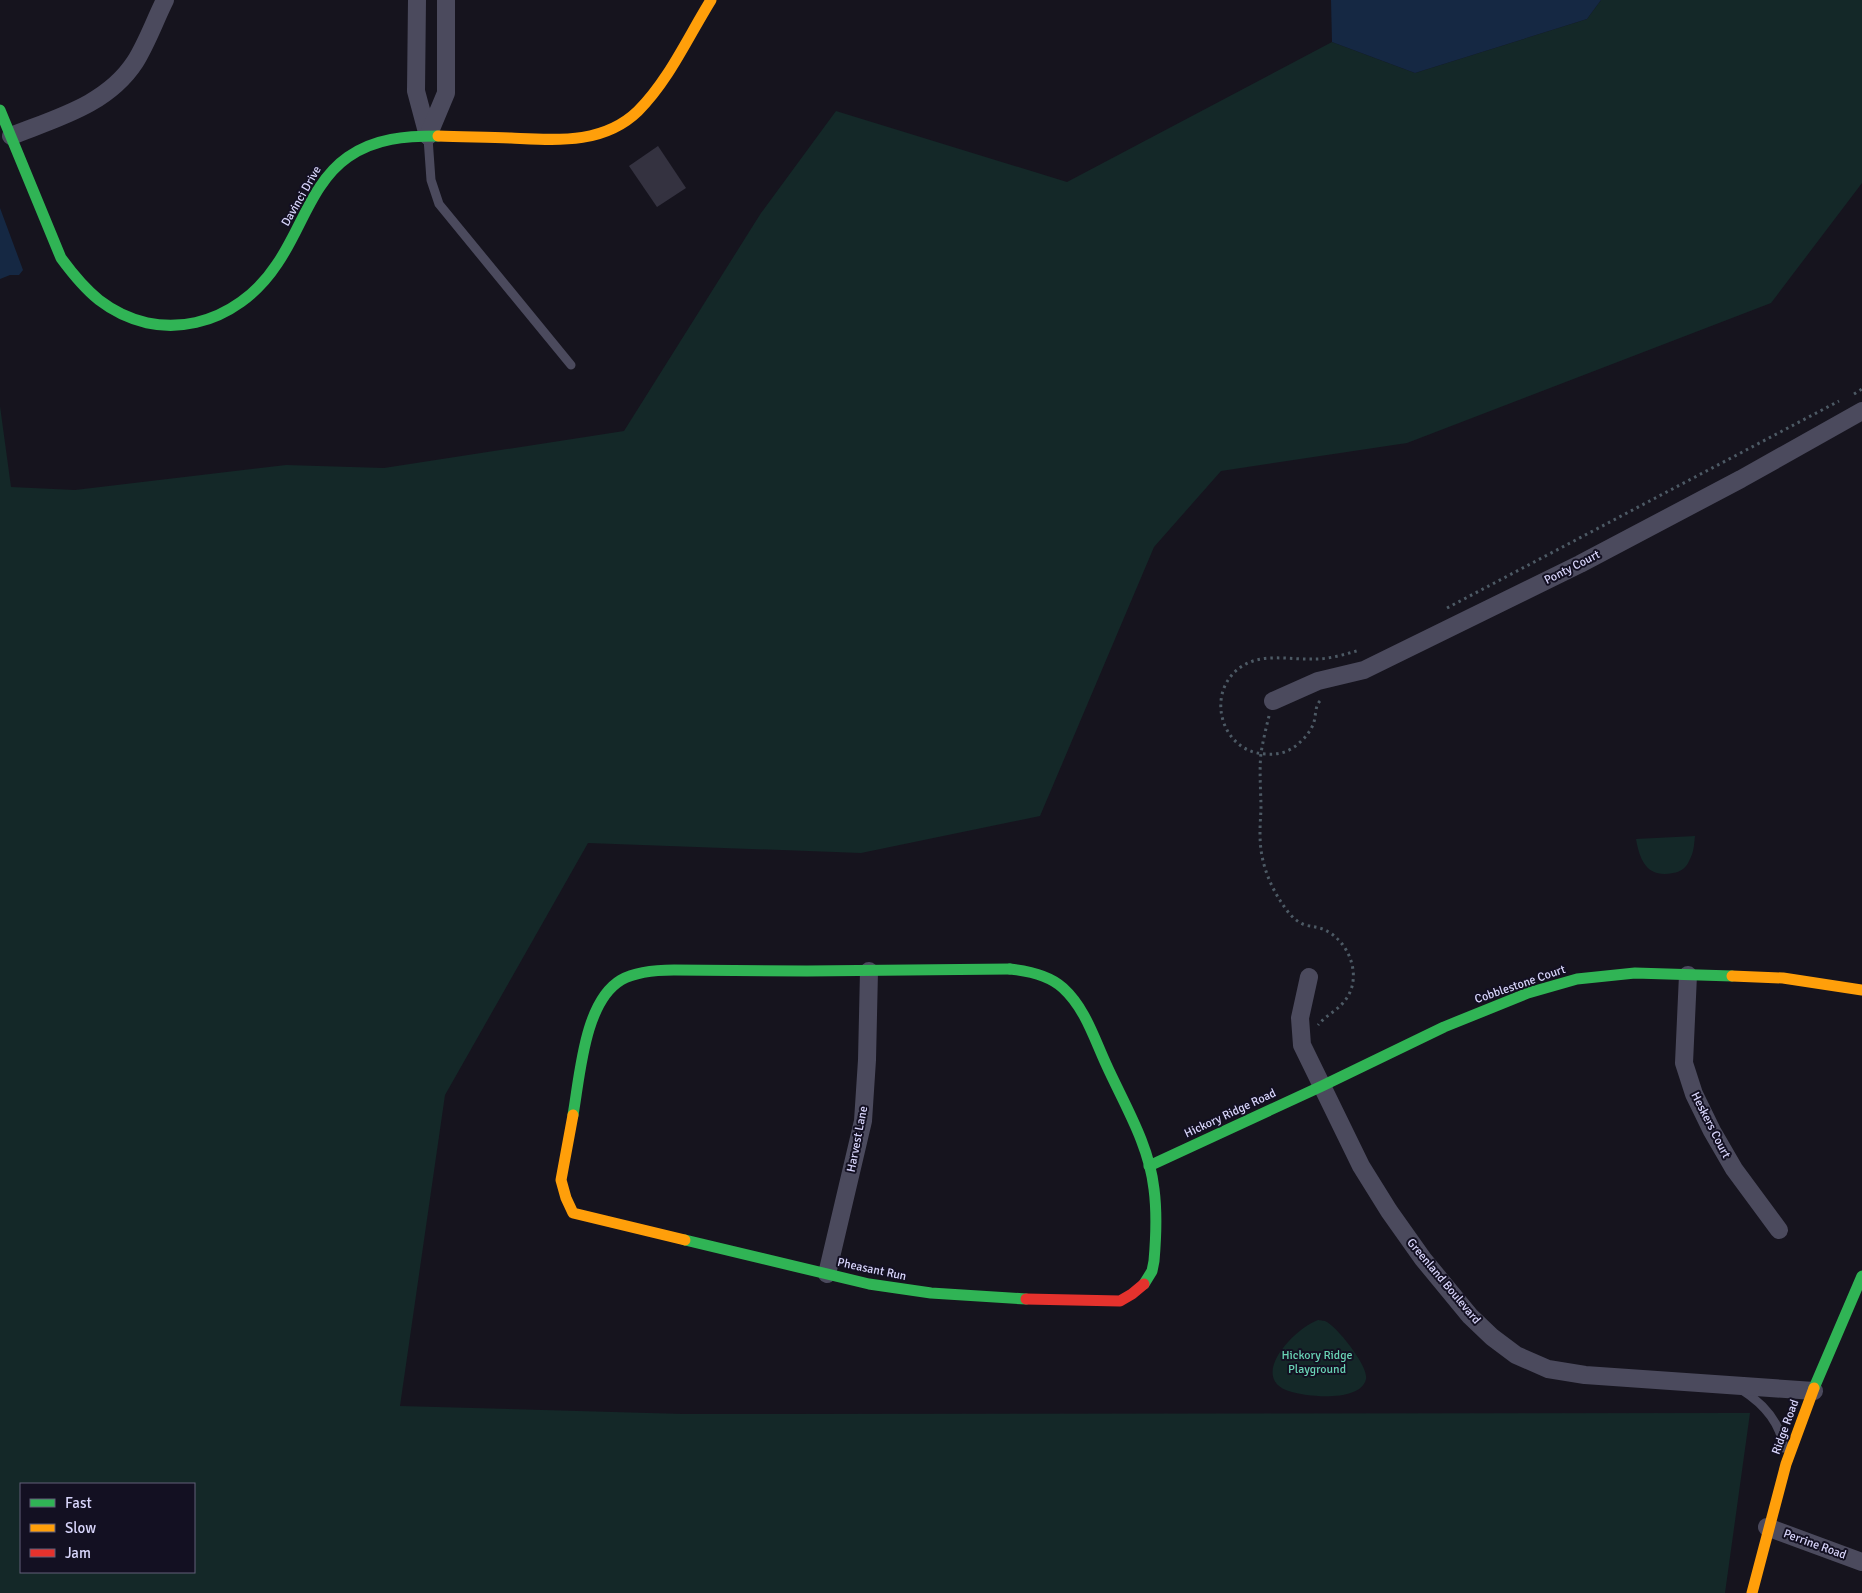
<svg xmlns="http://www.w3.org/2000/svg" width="1862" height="1593" font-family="Signika,sans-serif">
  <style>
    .green { fill: #142828; fill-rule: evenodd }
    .water { fill: #152843 }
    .building { fill: #343240 }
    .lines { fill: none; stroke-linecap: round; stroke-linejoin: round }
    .path { stroke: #4d5a65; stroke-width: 3; stroke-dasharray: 2.5 4; stroke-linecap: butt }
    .lane { stroke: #4b4a5d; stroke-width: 9 }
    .street { stroke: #4b4a5d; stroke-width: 18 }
    .fast { stroke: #30b455; stroke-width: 11 }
    .slow { stroke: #ff9f0a; stroke-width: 11 }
    .jam { stroke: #e5322d; stroke-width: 11 }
    .labels { text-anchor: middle; stroke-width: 4; stroke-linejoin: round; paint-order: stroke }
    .street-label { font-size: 12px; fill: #d8d5fb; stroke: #131022 }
    .park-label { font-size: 12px; fill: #69d3b5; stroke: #131022 }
  </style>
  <rect width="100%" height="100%" fill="#16141e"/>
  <!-- green -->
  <g class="green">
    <path d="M1601,0H1862V183L1771,303L1407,443L1221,471L1154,547L1040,816L861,853L588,843L445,1095L400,1406L683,1414L1750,1413L1725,1593H0V406L11,487L75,490L286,465L384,468L624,431L761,213L836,111L1067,182L1332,42L1415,73L1587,19ZM21,1484H194V1572H21Z"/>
    <path d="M1695,836C1694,844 1694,852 1690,859C1687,867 1681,872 1673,873C1648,878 1640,862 1636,839Z"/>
    <path d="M1318,1320C1319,1320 1324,1321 1325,1321C1337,1326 1369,1367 1366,1379C1361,1402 1309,1397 1292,1392C1246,1380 1293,1329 1318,1320Z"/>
  </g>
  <!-- water -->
  <g class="water">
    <path d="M1331,0H1601L1587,19L1415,73L1332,42Z"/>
    <path d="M0,208L23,270L19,275H10L0,279Z"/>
  </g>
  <!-- building -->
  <path class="building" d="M658,146L686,188L657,207L629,166Z"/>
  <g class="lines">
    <!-- path -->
    <g class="path">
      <path d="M1854,394L1862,389"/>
      <path d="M1447,608L1839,401"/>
      <path d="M1320,701C1315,706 1316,715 1314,722C1311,731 1305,738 1298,744C1289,752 1278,755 1266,754C1220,753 1203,689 1244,665C1264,653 1292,660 1315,659C1330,659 1346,654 1360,650"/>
      <path d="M1269,716C1266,728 1263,741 1261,753C1259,772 1261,792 1261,810C1260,825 1259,841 1262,856C1265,872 1272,888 1281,902C1287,911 1294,921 1305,925C1313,927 1320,927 1327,931C1349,943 1361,974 1348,996C1341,1009 1327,1014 1318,1025"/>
    </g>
    <!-- lane -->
    <g class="lane">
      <path d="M428,138L431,180L439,204L571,365"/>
      <path d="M1742,1390C1764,1404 1780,1422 1784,1448"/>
    </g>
    <!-- street -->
    <g class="street">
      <path d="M417,0L416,91L428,136"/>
      <path d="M11,136C56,118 107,105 135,62C147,43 155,20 165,0"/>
      <path d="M428,136L446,93V0"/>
      <path d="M1273,701L1318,681L1364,670L1580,564L1741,479L1862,411"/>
      <path d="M1688,975L1684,1063L1694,1094L1712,1131L1734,1169L1779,1230"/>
      <path d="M1309,977L1300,1018L1302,1045L1361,1166L1389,1211L1423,1259L1470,1316L1492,1337L1516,1355L1548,1369L1585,1375L1814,1391"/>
      <path d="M827,1274L863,1121L867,1060L869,971"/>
      <path d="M1767,1527L1862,1562"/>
    </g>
    <!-- fast -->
    <g class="fast">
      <path d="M0,110L61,258C72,273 84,288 99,300C160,347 237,325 277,264C301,230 312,182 348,157C375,138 406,136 438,136"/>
      <path d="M1010,969C1029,971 1049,975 1063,988C1085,1008 1094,1038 1106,1064C1124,1104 1149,1144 1154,1189C1157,1212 1156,1238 1154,1261L1152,1271L1144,1284"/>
      <path d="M573,1115C580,1076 584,1002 621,980C637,971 657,970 674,970L807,971L1010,969"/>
      <path d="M1149,1166L1322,1086L1444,1027L1528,993L1577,979L1635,973L1732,976"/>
      <path d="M685,1240L869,1284L931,1293L1026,1299"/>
      <path d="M1814,1388L1862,1276"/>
    </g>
    <!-- slow -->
    <g class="slow">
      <path d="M438,136C463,137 487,137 511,138C555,140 603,145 638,111C669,80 688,37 711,0"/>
      <path d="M1732,976L1783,978L1862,990"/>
      <path d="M573,1115L561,1180L566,1198L573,1213L685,1240"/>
      <path d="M1752,1593L1786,1464L1814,1388"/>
    </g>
    <!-- jam -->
    <path class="jam" d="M1026,1299L1120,1301L1132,1294L1144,1284"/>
  </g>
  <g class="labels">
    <!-- street labels -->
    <g class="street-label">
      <text transform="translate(301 196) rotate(-60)" y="4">Davinci Drive</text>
      <text transform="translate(1572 567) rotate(-27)" y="4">Ponty Court</text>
      <text transform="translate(1520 984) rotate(-19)" y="4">Cobblestone Court</text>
      <text transform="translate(1230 1113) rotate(-25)" y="4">Hickory Ridge Road</text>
      <text transform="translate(1711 1125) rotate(63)" y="4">Heskers Court</text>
      <text transform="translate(857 1139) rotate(-79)" y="4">Harvest Lane</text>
      <text transform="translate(872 1269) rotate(12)" y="4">Pheasant Run</text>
      <text transform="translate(1444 1281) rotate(50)" y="4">Greenland Boulevard</text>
      <text transform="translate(1785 1427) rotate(-70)" y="4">Ridge Road</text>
      <text transform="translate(1815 1544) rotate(20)" y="4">Perrine Road</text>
    </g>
    <!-- park labels -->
    <g class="park-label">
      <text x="1317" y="1359">Hickory Ridge<tspan x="1317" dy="14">Playground</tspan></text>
    </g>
  </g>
  <!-- legend -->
  <rect x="20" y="1483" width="175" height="90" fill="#131022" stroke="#625f79"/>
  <rect x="30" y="1499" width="25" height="8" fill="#30b455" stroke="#625f79"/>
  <text x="65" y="1508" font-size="15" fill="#d8d5fb">Fast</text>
  <rect x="30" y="1524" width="25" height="8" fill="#ff9f0a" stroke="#625f79"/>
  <text x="65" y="1533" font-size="15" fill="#d8d5fb">Slow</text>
  <rect x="30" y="1549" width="25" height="8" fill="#e5322d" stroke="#625f79"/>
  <text x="65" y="1558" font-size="15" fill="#d8d5fb">Jam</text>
</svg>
